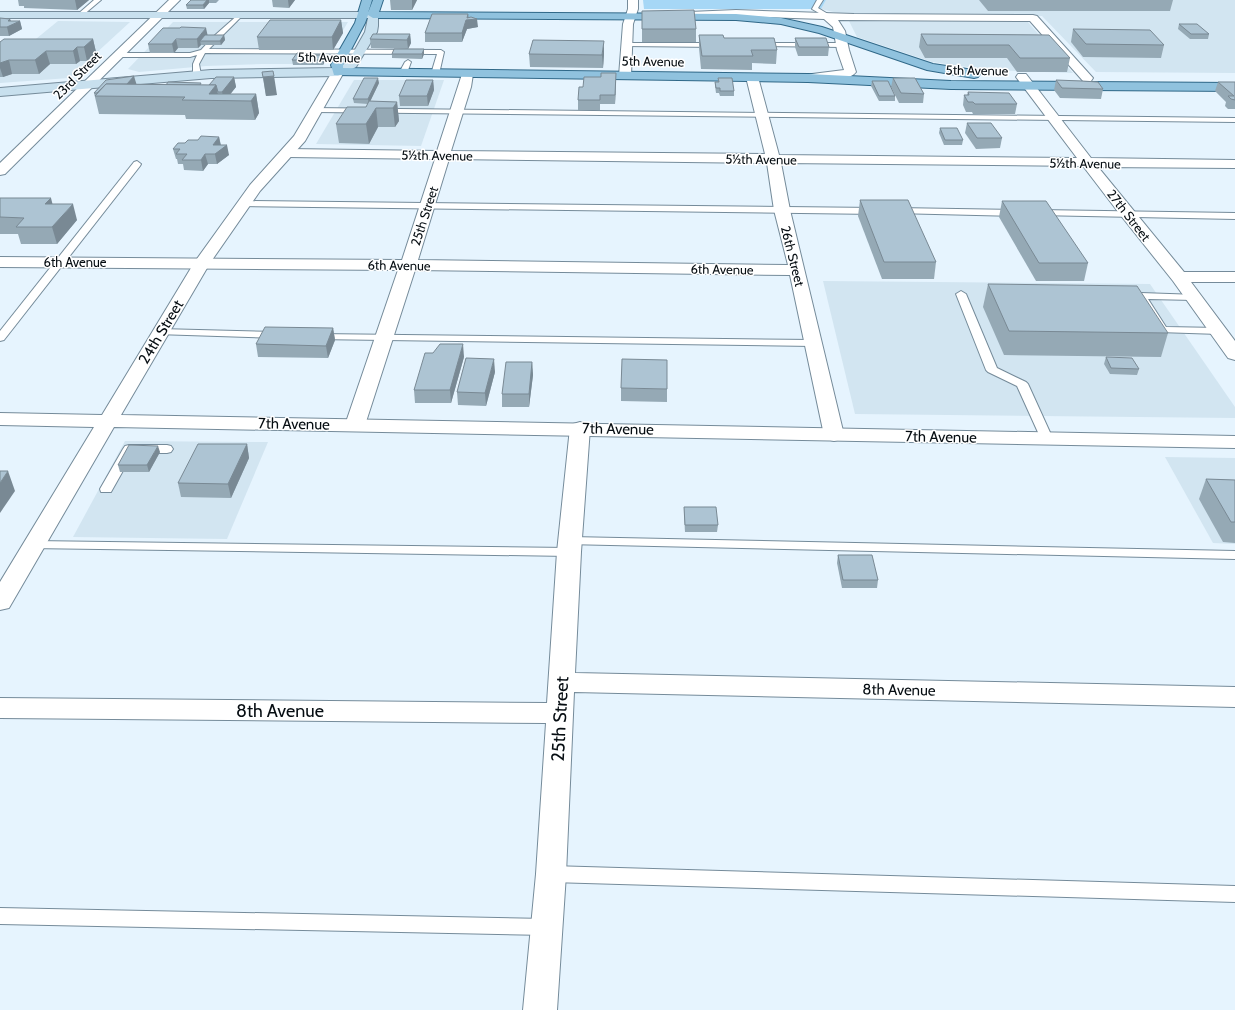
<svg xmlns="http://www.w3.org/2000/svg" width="1235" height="1010" font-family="Cabin,sans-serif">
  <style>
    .built { fill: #d2e5f1 }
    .green { fill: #a6d7f6 }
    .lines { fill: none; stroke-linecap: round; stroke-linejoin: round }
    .service-casing { stroke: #758b9a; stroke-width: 2 }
    .minor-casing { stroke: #758b9a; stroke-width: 2 }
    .tertiary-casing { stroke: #758b9a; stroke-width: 2 }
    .secondary-casing { stroke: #758b9a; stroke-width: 2 }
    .primary-casing { stroke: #306888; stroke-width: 2 }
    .service { fill: #fff; fill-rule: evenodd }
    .minor { fill: #fff; fill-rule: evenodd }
    .tertiary { fill: #fff; fill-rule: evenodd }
    .secondary { fill: #c8e0ee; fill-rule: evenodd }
    .primary { fill: #90c2de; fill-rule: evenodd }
    .wall { fill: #95a9b5 }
    .shaded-wall { fill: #798994 }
    .building { fill: #adc4d3; stroke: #798994 }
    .labels { text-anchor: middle; stroke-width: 3; stroke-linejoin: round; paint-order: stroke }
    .far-street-label { font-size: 13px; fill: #060d12; stroke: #fff }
    .street-label { font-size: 15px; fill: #060d12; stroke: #fff }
    .near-street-label { font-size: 18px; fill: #060d12; stroke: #fff }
  </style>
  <rect width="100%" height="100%" fill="#e6f4fe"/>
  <!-- built -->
  <g class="built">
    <path d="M826,0H1235V73L1096,72L1042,16L846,15L821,9Z"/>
    <path d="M858,19L1026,20L1073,73L989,70L932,62L857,37L849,21Z"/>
    <path d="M58,21L130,22L69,78L0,83V58L20,52Z"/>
    <path d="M173,22H348L323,64H262L206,66L139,72L128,69Z"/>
    <path d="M354,80H444L421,146L316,144Z"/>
    <path d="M823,281L1150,284L1235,407V418L855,414Z"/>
    <path d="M125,441L268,442L227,539L73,537Z"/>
    <path d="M1165,457L1235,458V544L1213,543Z"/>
  </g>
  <!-- green -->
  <path class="green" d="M643,0H826L821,9H644Z"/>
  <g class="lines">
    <!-- service casing -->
    <g class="service-casing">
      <g id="service">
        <path d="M94,0H101L82,16H78V14Z"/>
        <path d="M817,0H823L818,8L828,14V16H824L812,9Z"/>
        <path d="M240,13L243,15L209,49L441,50L444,52L439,74L435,76L431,74L437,54L205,53L199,64L201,75L197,77L193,75V64L197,55L190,57H119L116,55L119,53H190L201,50L213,37Z"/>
        <path d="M627,43H717L720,45L717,47L625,46V44Z"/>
        <path d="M758,43H842L845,45L842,47L756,46V44Z"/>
        <path d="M408,60L411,62L407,73L406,75H400L399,73L405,62Z"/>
        <path d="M313,108L1235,118V122L316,112H313Z"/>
        <path d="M137,161L141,164L140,166L4,340L0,341V331L134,162Z"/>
        <path d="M243,201L877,208L881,211L877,214L240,206L239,204Z"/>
        <path d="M897,208L1017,210L1022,213L1017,216L894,213L893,211Z"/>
        <path d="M1039,210L1235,213V219L1036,215L1034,213Z"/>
        <path d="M961,291L966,294L997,368L1026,382L1028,384L1053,439L1051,442H1043L1041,439L1017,386L988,372L986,370L956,294Z"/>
        <path d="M1141,293L1198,295L1199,297L1194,300L1148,299L1166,327L1219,328L1224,331L1219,334L1159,332L1136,296Z"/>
        <path d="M160,329L278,332L283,335L278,338L156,334L155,332L156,330Z"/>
        <path d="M318,334L813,340L818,343L813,346L314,339L313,337Z"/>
        <path d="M129,445H167L171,446L173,449L171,452L167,453H133L111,492H101L100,489L123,449L125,446Z"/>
        <path d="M571,537L1235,551V559L566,544L564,541L566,538Z"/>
        <path d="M34,541L569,548L574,549L576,552L574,555L569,556L29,548L27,545L29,542Z"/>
        <path d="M551,866L1235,886V902L551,882L545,879L542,874L545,869Z"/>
        <path d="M0,908L546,919L553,921L555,927L553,933L546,935L0,924Z"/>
      </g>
    </g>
    <!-- minor casing -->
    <g class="minor-casing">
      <g id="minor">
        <path d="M169,0H180L5,174L0,175V163Z"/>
        <path d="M628,0H638V9L633,24L631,76L629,79H621L619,76L623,24L628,9Z"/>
        <path d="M736,10L854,14L1033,15L1037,16L1093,78L1091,81H1083L1030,21L838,20L845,31L849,50L856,72C849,82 820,81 808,82L804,81L802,78L804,75L844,70L837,50L833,27L824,19L736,16L666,19L661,16L666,13Z"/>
        <path d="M467,70L471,71L473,74L471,87L451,151L765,154L746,77L748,74H756L758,77L779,155L1077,158L1016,77L1018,74H1026L1091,158L1235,160V168L1098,167L1184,272H1235V282H1191L1235,341V360L1228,358L1173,281L1122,217L1083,166L781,163L790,210L844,435L841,439L834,441L827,439L824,435L790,275L415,270L365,425L362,429L355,431L348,429L345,425L398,270L0,267V257L402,260L435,159L288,157L283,156L281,153L283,150L288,149L437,151L463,71ZM449,159L767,163L774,210L788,265L418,260Z"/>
        <path d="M580,422L587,424L590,428L581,552L575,673L1235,687V707L574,692L566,874L557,1010H523L536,874L546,723L0,718V698L547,703L557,552L570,428L573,424Z"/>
      </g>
    </g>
    <!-- tertiary casing -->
    <g class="tertiary-casing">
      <path id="tertiary" d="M338,68L342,69L344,72L305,141L260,191L210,263L121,415L1235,436V448L114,427L9,608L0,610V582L94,427L0,425V413L102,415L194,263L250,185L294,136L332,72L334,69Z"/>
    </g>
    <!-- secondary casing -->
    <g class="secondary-casing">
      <path id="secondary" d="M0,12H373L378,15V26L377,32L356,67L338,76L211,78L0,96V88L211,70L336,68L348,62L365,32L368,18H0Z"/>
    </g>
    <!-- primary casing -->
    <g class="primary-casing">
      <path id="primary" d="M362,0H372L368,13L373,0H383L379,12L736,14L781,18L822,27L933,64L974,70L978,71L980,74L978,77L974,78L927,70L819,33L781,24L736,20L373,18L368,15L365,23L343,65V68L808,74L951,81L1235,83V91L951,89L808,82L334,75L331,65L355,23Z"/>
    </g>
    <!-- service -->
    <use href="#service" class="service"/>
    <!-- minor -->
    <use href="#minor" class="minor"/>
    <!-- tertiary -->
    <use href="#tertiary" class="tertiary"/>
    <!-- secondary -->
    <use href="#secondary" class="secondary"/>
    <!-- primary -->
    <use href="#primary" class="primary"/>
  </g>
  <!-- wall -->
  <g class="wall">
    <path d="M18,0H89L77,10L24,8V6H19Z"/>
    <path d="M191,0H219L216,3H209L204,9H187L186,5Z"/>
    <path d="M272,0H295L289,8L273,7Z"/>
    <path d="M390,0H417L412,10H391Z"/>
    <path d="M979,0H1173L1170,11H988Z"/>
    <path d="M642,11L696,29V42H642Z"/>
    <path d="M468,14V17L478,27L467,29L462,42H425V33Z"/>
    <path d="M10,19L11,21H20L22,29L9,36H0V27Z"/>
    <path d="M341,20L343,33L333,50H259L257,37Z"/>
    <path d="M1179,24L1209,34L1208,39H1190L1178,29Z"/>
    <path d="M1073,29L1164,45L1161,58L1083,57L1071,42Z"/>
    <path d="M410,34L411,43L408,49L371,48L370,39Z"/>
    <path d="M921,34L1049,35L1070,58L1067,72H1017L1007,58H925L919,47Z"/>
    <path d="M208,35H224L225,40L221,45H201L198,48H178L174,53H150L148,44Z"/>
    <path d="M699,35L724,38L777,50L776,64L752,63V70L701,69L699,48Z"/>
    <path d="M795,38L829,47L828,56H798L795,47Z"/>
    <path d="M93,39L96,52L87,61H80L76,64H50L39,74H12L3,77H0V42Z"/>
    <path d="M392,54H424L422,59L392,58Z"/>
    <path d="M529,54H604L603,68L530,67Z"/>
    <path d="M326,55V59L323,65H293L292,60Z"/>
    <path d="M262,72L277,95L266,96Z"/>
    <path d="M234,77L236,87L230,94H256L259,113L255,120L186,119L185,115L99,114L94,93L136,84L209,85Z"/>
    <path d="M601,77L616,82L615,104H600V110H578V100L583,87Z"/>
    <path d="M718,78L734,91V96H720L719,93H716L715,86V82H718Z"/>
    <path d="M893,78L924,94L923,103H899L891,87Z"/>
    <path d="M433,80L434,90L428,106H400L399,96Z"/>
    <path d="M1056,80L1103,89L1101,99L1060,98L1054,90Z"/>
    <path d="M872,81L895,96V101H879L871,86Z"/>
    <path d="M1218,82H1235V109H1228L1225,106L1226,102L1215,91Z"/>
    <path d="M379,83L370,101L397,102L399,121L395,127H378L369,144L339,143L336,124L366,107L368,104L354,103L353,99Z"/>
    <path d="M968,92L1017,104L1015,114H973L972,112H966L963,105L964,95H967Z"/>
    <path d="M967,123L1002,138L1000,148L976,149L965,133Z"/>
    <path d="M940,128L963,140L962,145H944L939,133Z"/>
    <path d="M219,137L221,145L229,155L217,164H208L203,171L184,170L183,164H178L177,159H176L173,149L185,143L198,140Z"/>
    <path d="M0,198L52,204L77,220L57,244H21L18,234H0Z"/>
    <path d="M860,200L936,262L934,279H882L858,216Z"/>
    <path d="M1002,201L1088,263L1084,281H1036L999,217Z"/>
    <path d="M988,284L1168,333L1161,357L1004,355L983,307Z"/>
    <path d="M333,328L335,340L328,358L258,357L256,344Z"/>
    <path d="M464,357L451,403H415L414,390Z"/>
    <path d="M1106,357L1139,369L1137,375L1110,374L1104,364Z"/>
    <path d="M532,362L533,375L529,407H502V394Z"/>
    <path d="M495,372L486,406L458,405L457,392Z"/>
    <path d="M621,388L667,389V402L621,401Z"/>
    <path d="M247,444L249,458L231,498L181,497L178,483Z"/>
    <path d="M160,452L149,472H120L118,465Z"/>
    <path d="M1206,479L1235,480V543L1223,542L1199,499Z"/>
    <path d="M684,507L718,525L717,532H685L684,514Z"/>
    <path d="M838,555L878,580L877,588H842L837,563Z"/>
  </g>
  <!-- shaded-wall -->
  <g class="shaded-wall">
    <path d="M75,0H89L77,10Z"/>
    <path d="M207,0H209V3L204,9L203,5Z"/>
    <path d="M288,0H295L289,8Z"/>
    <path d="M412,0H417L412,10Z"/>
    <path d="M468,14L469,20L477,19L478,27L467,29L462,42V33Z"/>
    <path d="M10,19L12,25L20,21L22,29L9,36L7,27L8,21Z"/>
    <path d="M341,20L343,33L333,50L332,37Z"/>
    <path d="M206,28L208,37L200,41L201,45L198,48L197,39Z"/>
    <path d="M410,34L411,43L408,49L407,40Z"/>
    <path d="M224,35L225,40L221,45L220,41Z"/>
    <path d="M93,39L96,52L87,61L84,47Z"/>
    <path d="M176,39L178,48L174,53L172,44Z"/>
    <path d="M604,41V54L603,68L602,55Z"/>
    <path d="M77,47L80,61L76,64L73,51Z"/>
    <path d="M424,49V54L422,59V54Z"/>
    <path d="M46,51L50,64L39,74L35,60Z"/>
    <path d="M326,55V59L323,65V60Z"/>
    <path d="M9,60L12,74L3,77L0,68V63Z"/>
    <path d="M616,73V82L615,104V95Z"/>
    <path d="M134,76L137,86L118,93Z"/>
    <path d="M274,76L277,95L266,96L263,77Z"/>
    <path d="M234,77L236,87L225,101L224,100L222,92Z"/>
    <path d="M378,78L379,83L369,104L368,99Z"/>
    <path d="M433,80L434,90L428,106L427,96Z"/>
    <path d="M216,85L219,100L209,94Z"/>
    <path d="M256,94L259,113L255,120L251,101Z"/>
    <path d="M397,102L399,121L395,127L393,108Z"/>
    <path d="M376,108L378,127L369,144L366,124Z"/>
    <path d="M219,137L221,147L227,145L229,155L217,164L213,145Z"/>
    <path d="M205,154L208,164L203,171L201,160Z"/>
    <path d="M51,198L55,214L45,204Z"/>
    <path d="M73,204L77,220L57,244L52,227Z"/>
    <path d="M333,328L335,340L328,358L326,346Z"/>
    <path d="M463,344L464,357L451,403L450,390Z"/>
    <path d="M494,359L495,372L486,406L485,393Z"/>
    <path d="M532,362L533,375L529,407V394Z"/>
    <path d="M247,444L249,458L231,498L228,484Z"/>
    <path d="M158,446L160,452L149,472L147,465Z"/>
    <path d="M8,471L15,491L0,513V483Z"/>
  </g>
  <!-- building -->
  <g class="building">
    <path d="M191,0H207L203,5H186Z"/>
    <path d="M694,10L696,29H642V11Z"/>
    <path d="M432,14H468L467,18L471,17L477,19L466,20L462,33H425Z"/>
    <path d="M0,18L10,19L8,21H20L7,27H0Z"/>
    <path d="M270,20H341L332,37H257Z"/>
    <path d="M1179,24H1197L1209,34H1191Z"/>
    <path d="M181,27L206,28L197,39H176L172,44H148L163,28H180Z"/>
    <path d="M1073,29L1150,30L1164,45L1086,44Z"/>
    <path d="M373,34H410L407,40L370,39Z"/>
    <path d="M921,34L1049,35L1070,58H1020L1009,45H927Z"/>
    <path d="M205,35H224L220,41H200Z"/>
    <path d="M699,35H723L724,38H774L777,50H751L753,56H702Z"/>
    <path d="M795,38H826L829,47H799Z"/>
    <path d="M4,39H93L84,47H77L73,51H46L35,60H9L0,63V42Z"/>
    <path d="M533,40L604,41L602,55L529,54Z"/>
    <path d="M394,49H424L422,54H392Z"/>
    <path d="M297,53H307L306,55H326L323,60H292Z"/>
    <path d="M273,71L274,76L263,77L262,72Z"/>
    <path d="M601,73H616L615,95H600V100H578L579,87H583L584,77H601Z"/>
    <path d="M134,76L127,84H106L97,93H94L106,80Z"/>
    <path d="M216,77H234L222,92H218L216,85H209Z"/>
    <path d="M364,78H378L368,99H353Z"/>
    <path d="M718,78H732L734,91H720V88H716L715,82H719Z"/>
    <path d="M893,78H915L924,94L901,93Z"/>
    <path d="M406,80H433L427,96H399Z"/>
    <path d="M1056,80L1082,81L1098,82L1103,89L1062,88Z"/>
    <path d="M872,81H888L895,96H879Z"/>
    <path d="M168,82L201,83L200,85H166Z"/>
    <path d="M1218,82H1235V100L1231,99L1228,96H1234Z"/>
    <path d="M106,84L216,85L209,94H256L251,101L182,100L185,97L95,96Z"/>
    <path d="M968,92L1009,93L1017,104H975L973,102H968L964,95H969Z"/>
    <path d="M369,101L397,102L393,108H376L366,124H336L347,107H366Z"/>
    <path d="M967,123H991L1002,138H977Z"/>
    <path d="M940,128H957L963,140H945Z"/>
    <path d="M201,136L219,137L213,145H227L215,154H205L201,160H182L187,154H176L180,149H173L178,143H185L188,140H198Z"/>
    <path d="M0,198H51L45,204H73L52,227H16L24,218L0,217Z"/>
    <path d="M860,200H908L936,262H884Z"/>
    <path d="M1002,201H1046L1088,263H1039Z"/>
    <path d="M988,284L1137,286L1168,333L1009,331Z"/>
    <path d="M265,327L333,328L326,346L256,344Z"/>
    <path d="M440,344H463L450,390H414L425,353H433Z"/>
    <path d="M1106,357L1132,358L1139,369L1111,368Z"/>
    <path d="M466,358L494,359L485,393L457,392Z"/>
    <path d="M622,359L667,360V389L621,388Z"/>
    <path d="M506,362H532L529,394H502Z"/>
    <path d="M198,444H247L228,484L178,483Z"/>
    <path d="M129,445L158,446L147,465H118Z"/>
    <path d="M0,471H8L0,483Z"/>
    <path d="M1206,479L1235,480V522H1231Z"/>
    <path d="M684,507H716L718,525H685Z"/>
    <path d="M838,555H872L878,580H843Z"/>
  </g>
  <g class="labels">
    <!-- far-street labels -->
    <g class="far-street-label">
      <text transform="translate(329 57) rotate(1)" y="5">5th Avenue</text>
      <text transform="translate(653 61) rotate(1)" y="5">5th Avenue</text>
      <text transform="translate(977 70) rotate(1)" y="5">5th Avenue</text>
      <text transform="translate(77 75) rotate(-45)" y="5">23rd Street</text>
      <text transform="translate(437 155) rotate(1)" y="5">5½th Avenue</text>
      <text transform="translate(761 159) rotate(1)" y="5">5½th Avenue</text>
      <text transform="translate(1085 163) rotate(1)" y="5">5½th Avenue</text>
      <text transform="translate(1129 215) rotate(52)" y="5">27th Street</text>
      <text transform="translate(424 216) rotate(-72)" y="5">25th Street</text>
      <text transform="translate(793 256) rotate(76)" y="5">26th Street</text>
      <text x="75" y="267">6th Avenue</text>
      <text transform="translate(399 265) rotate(1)" y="5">6th Avenue</text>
      <text transform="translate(722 269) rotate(1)" y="5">6th Avenue</text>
    </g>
    <!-- street labels -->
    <g class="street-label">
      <text transform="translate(161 332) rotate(-59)" y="5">24th Street</text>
      <text transform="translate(294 424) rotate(1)" y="5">7th Avenue</text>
      <text transform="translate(618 429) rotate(1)" y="5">7th Avenue</text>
      <text transform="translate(941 437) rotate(1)" y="5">7th Avenue</text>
      <text transform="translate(899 690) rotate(1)" y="5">8th Avenue</text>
    </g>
    <!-- near-street labels -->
    <g class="near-street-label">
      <text x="280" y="717">8th Avenue</text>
      <text transform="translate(560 719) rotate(-87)" y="6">25th Street</text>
    </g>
  </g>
</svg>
